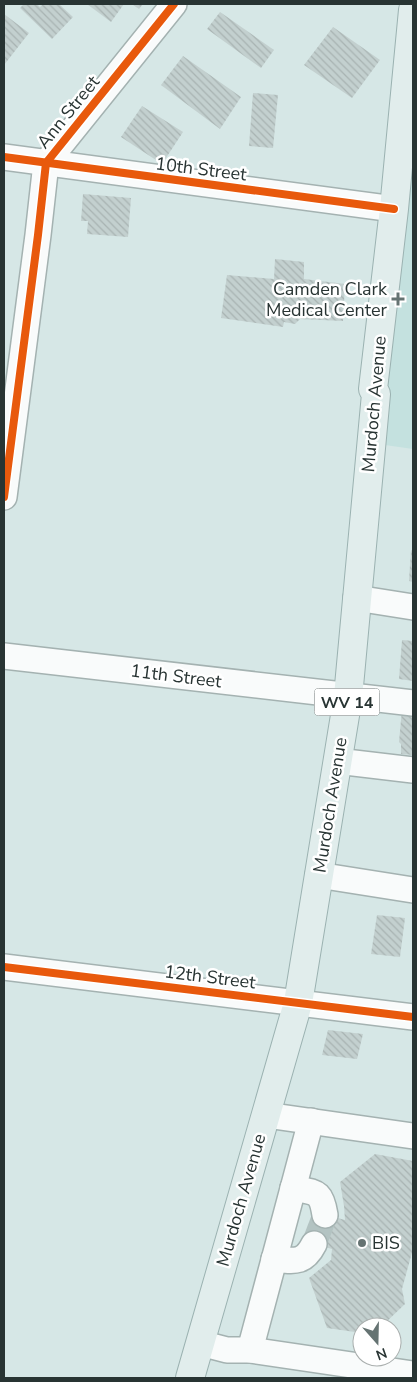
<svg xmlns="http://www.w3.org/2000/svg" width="417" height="1382" font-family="'Nunito Sans',sans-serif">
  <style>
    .built { fill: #c4e1df }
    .building { fill: url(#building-back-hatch) }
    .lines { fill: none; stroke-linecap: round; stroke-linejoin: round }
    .minor-tunnel { stroke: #b3c3c2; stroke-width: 25; stroke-dasharray: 25 12; stroke-linecap: butt }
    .minor-casing { stroke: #a4b2b1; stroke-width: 28 }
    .major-casing { stroke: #9bb2b1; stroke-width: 30 }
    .minor { stroke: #f9fbfb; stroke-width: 25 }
    .major { stroke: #e1edec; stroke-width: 28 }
    .cycleway-casing { stroke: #fff; stroke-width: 11 }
    .cycleway { stroke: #e8590c; stroke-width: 8 }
    .poi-dot { fill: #657372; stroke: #fff; stroke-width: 2 }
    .labels { text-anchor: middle; stroke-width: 5; stroke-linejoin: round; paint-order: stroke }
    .shield { fill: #fff; stroke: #687170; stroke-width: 1 }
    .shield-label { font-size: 16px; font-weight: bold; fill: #283433 }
    .street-label { font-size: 18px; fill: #283433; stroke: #fff }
    .poi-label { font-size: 18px; fill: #283433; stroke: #fff; text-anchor: end }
  </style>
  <defs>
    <pattern id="building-back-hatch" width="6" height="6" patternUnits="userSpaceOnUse" patternTransform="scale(1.25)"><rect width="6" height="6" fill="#c3d0cf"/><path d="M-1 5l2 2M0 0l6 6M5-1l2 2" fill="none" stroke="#a8b3b2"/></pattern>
  </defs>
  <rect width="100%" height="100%" fill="#d6e7e6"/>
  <!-- built -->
  <path class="built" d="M413,10V449L371,443Z"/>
  <!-- building -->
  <g class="building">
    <path d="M24,4H37L40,7L43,4H59L73,17L52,39L20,8Z"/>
    <path d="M87,4H124L111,22Z"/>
    <path d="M132,4H143L139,9Z"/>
    <path d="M220,12L274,50L261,68L207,29Z"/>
    <path d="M4,14L29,33L4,65Z"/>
    <path d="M333,27L380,60L352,98L304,65Z"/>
    <path d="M183,56L241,97L220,129L161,85Z"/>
    <path d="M253,93L278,95L273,148L249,146Z"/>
    <path d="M142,106L183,132L162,164L121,137Z"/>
    <path d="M83,194L131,198L128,237L87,234L88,221H81Z"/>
    <path d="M275,259L304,262V279L345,284L343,321L300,319L295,324L284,322L283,327L221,318L227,275L274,279Z"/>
    <path d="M411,550L413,551V582L409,581Z"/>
    <path d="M402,640L413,641V681L399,679Z"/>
    <path d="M402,709L413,710V755L401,754V744L399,742Z"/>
    <path d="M377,915L405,918L400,957L371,954Z"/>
    <path d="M328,1030L363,1034L357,1059L322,1055Z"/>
    <path d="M375,1154L413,1161V1249L402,1289L405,1304L381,1327H362V1333L327,1328L309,1278L331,1260L332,1249L306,1242L315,1212L345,1220L344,1206L340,1182Z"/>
  </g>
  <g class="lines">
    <!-- minor-tunnel -->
    <path class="minor-tunnel" d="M314,1244L325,1215"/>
    <!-- minor casing -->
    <g class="minor-casing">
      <g id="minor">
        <path d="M4,157L394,209"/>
        <path d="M4,497L38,235L46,163L174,4"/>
        <path d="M356,598L413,607"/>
        <path d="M4,656L413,703"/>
        <path d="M337,761L413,770"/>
        <path d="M318,875L413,890"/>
        <path d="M4,967L413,1017"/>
        <path d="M266,1115L413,1136"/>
        <path d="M293,1188C316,1193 321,1190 325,1215"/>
        <path d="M274,1259C294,1261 304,1264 314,1244"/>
        <path d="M200,1343L227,1350H250L413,1374"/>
        <path d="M250,1350L311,1121"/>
      </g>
    </g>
    <!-- major casing -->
    <g class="major-casing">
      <path id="major" d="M190,1378L298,1003L348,697L376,394L373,389L394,209L413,10"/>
    </g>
    <!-- minor -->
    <use href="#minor" class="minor"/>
    <!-- major -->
    <use href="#major" class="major"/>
    <!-- cycleway casing -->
    <g class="cycleway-casing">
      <g id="cycleway">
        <path d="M4,157L394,209"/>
        <path d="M4,497L38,235L46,163L174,4"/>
        <path d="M4,967L413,1017"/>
      </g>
    </g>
    <!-- cycleway -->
    <use href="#cycleway" class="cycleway"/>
  </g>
  <!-- markers -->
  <g class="poi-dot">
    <path d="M395.5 291.5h5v5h5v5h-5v5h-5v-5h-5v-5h5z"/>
    <circle cx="362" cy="1243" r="5"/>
  </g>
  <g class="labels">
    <!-- shield labels -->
    <rect class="shield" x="314.5" y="688.5" width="65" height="27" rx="4"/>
    <g class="shield-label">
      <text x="347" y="708">WV 14</text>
    </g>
    <!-- street labels -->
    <g class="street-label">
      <text transform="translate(68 112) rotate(-51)" y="6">Ann Street</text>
      <text transform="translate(201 169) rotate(7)" y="6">10th Street</text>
      <text transform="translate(374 404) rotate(-85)" y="6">Murdoch Avenue</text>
      <text transform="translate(176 676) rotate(7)" y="6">11th Street</text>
      <text transform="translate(330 805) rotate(-81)" y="6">Murdoch Avenue</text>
      <text transform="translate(210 977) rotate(7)" y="6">12th Street</text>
      <text transform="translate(241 1200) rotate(-74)" y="6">Murdoch Avenue</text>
    </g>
    <!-- poi labels -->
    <g class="poi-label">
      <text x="387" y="295">Camden Clark<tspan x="387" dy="21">Medical Center</tspan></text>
      <text x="372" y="1249" text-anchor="start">BIS</text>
    </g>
  </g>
  <!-- border -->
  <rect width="417" height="1382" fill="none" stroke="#283433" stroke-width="10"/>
  <!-- north arrow -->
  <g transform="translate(377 1342) rotate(160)"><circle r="24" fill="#ffffff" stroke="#a9aead"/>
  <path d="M0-4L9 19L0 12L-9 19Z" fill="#657372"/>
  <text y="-8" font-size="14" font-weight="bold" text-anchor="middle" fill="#283433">N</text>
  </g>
</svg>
